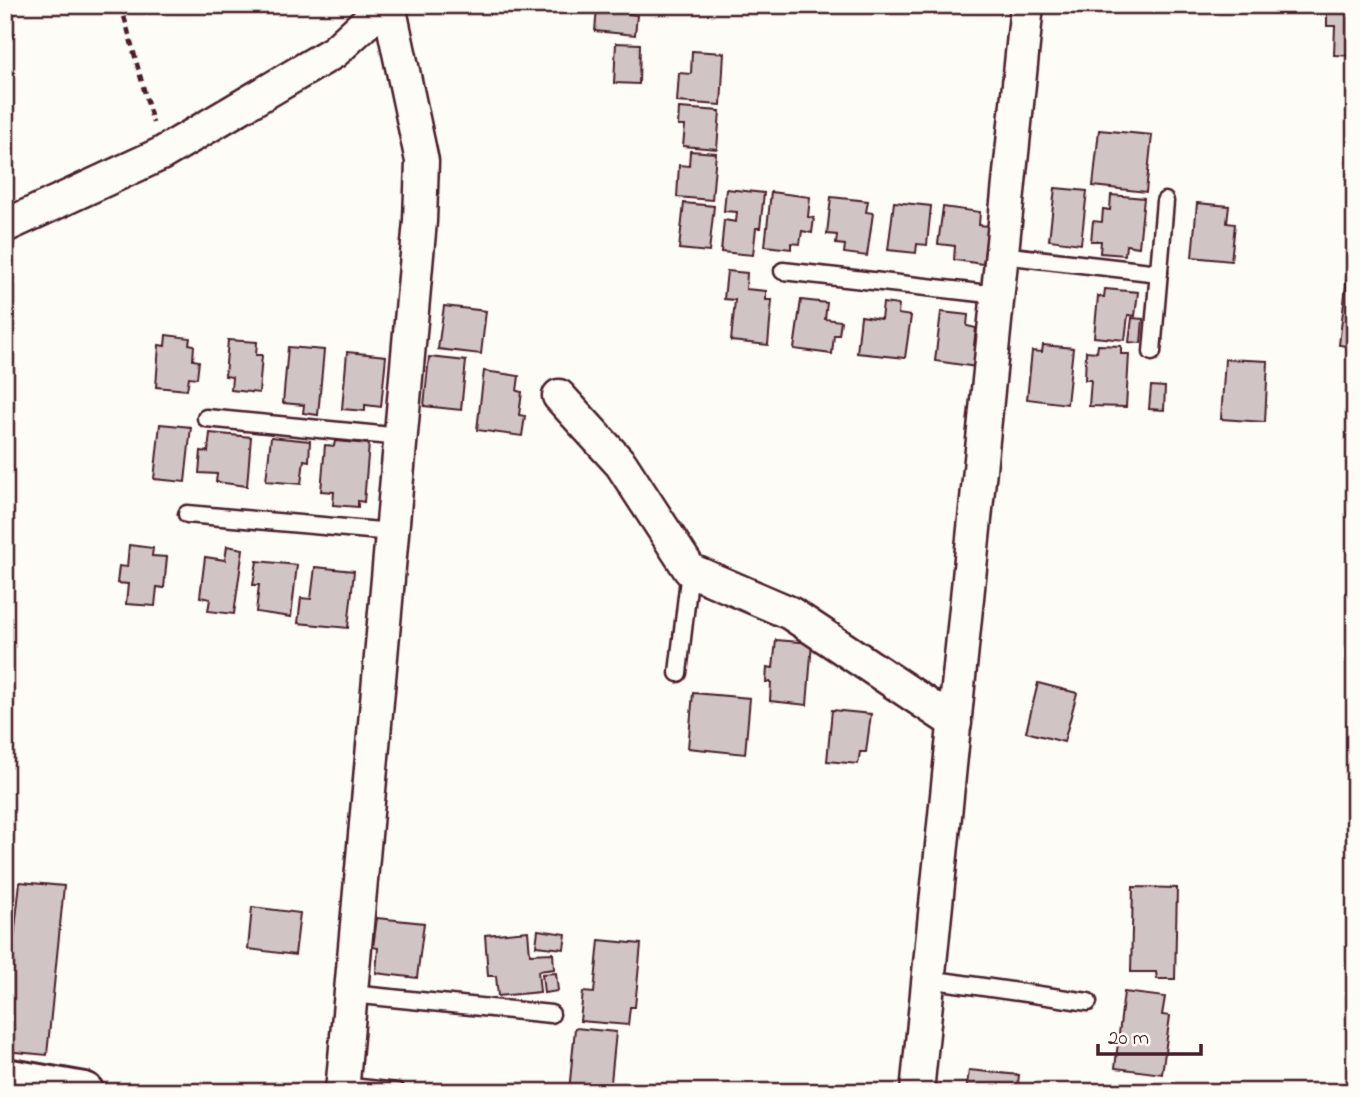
<svg xmlns="http://www.w3.org/2000/svg" width="1360" height="1097" font-family="'Indie Flower',sans-serif">
  <style>
    .building { fill: #d0c5c4; stroke: #4a1f2b; stroke-width: 2 }
    .lines { fill: none; stroke-linecap: round; stroke-linejoin: round }
    .lane-casing { stroke: #4a1f2b; stroke-width: 21 }
    .street-casing { stroke: #4a1f2b; stroke-width: 37 }
    .secondary-casing { stroke: #4a1f2b; stroke-width: 44 }
    .path { stroke: #4a1f2b; stroke-width: 4.5; stroke-dasharray: 7 5; stroke-linecap: butt }
    .lane { stroke: #fdfcf7; stroke-width: 16 }
    .street { stroke: #fdfcf7; stroke-width: 32 }
    .secondary { stroke: #fdfcf7; stroke-width: 38 }
  </style>
  <rect width="100%" height="100%" fill="#fdfcf7"/>
  <filter id="ink" filterUnits="userSpaceOnUse"><feTurbulence type="fractalNoise" baseFrequency=".0143" numOctaves="2"/><feDisplacementMap in="SourceGraphic" scale="14" xChannelSelector="R" yChannelSelector="G"/><feConvolveMatrix kernelMatrix="1 2 1 2 8 2 1 2 1" color-interpolation-filters="sRGB"/></filter>
  <g filter="url(#ink)">
    <!-- building -->
    <g class="building">
      <path d="M591,5H630L629,14L637,15L635,35L595,31L597,8L590,7Z"/>
      <path d="M1327,11L1355,12V56L1334,55L1335,26H1327Z"/>
      <path d="M616,43L640,44L639,84L614,83Z"/>
      <path d="M692,51L724,53L721,105L677,102L679,73L691,74Z"/>
      <path d="M679,108L720,111L717,149L683,146L685,126H678Z"/>
      <path d="M1099,130L1152,135L1146,192L1093,186Z"/>
      <path d="M690,151L716,153L712,200L677,197L679,165L689,166Z"/>
      <path d="M1055,188L1087,191L1081,244L1049,240Z"/>
      <path d="M726,189L764,193L760,228H756L753,255L721,252L724,220L736,222L737,212L724,211Z"/>
      <path d="M771,192L810,197L808,217L814,218L812,233L802,231L800,244L791,243V249L765,246Z"/>
      <path d="M1111,195L1144,198L1139,247L1126,245L1125,255L1100,253L1101,241H1091L1093,221L1102,222L1103,209L1110,210Z"/>
      <path d="M831,197L868,201L866,212L873,213L867,256L844,253L845,245L836,244L837,235L827,234Z"/>
      <path d="M894,202L931,206L927,245L917,244L916,253L888,250Z"/>
      <path d="M684,203L714,206L709,252L679,249Z"/>
      <path d="M1197,203L1229,206L1227,223L1235,224L1231,261L1192,257Z"/>
      <path d="M943,207L980,212L979,225L988,226L983,264L954,260L955,246L938,244Z"/>
      <path d="M1350,252H1355V347L1339,345Z"/>
      <path d="M727,271L747,273L746,289L766,291V300H772L768,345L731,341L735,300L724,299Z"/>
      <path d="M1105,289L1138,292L1135,316L1128,315L1125,340L1094,337L1098,296L1104,297Z"/>
      <path d="M801,300L827,303L825,319L841,321L839,335H834L832,354L794,349Z"/>
      <path d="M883,303L899,305L898,314L911,316L905,358L857,353L861,316L881,319Z"/>
      <path d="M444,306L486,311L481,354L438,349Z"/>
      <path d="M941,312L968,315L967,326L976,328L974,345L980,346L977,367L935,361Z"/>
      <path d="M1132,318L1143,319L1141,343L1129,342Z"/>
      <path d="M166,335L190,338L189,344L194,345L193,360L199,361L197,378L189,377L187,390L156,387L159,345L165,346Z"/>
      <path d="M228,340L257,342L256,355H262L259,393L231,390L232,377L225,376Z"/>
      <path d="M1043,345L1073,348L1067,404L1027,399L1032,351L1042,352Z"/>
      <path d="M1098,345L1121,346V354H1129L1126,407L1089,406L1091,380H1085L1086,351L1097,352Z"/>
      <path d="M288,347L324,350L318,415L303,413L304,405L283,403Z"/>
      <path d="M347,352L386,356L381,407L365,405V411L342,409Z"/>
      <path d="M429,357L466,361L461,410L424,406Z"/>
      <path d="M1225,359L1268,361L1265,422L1221,419Z"/>
      <path d="M484,371L519,376L517,391L522,392L519,415L525,416L522,436L477,430Z"/>
      <path d="M1151,386L1165,387L1164,410L1149,409Z"/>
      <path d="M160,424L191,427L185,482L154,479Z"/>
      <path d="M210,433L251,437L247,486L216,482L217,474L199,473L201,451L208,452Z"/>
      <path d="M271,437L310,441L309,461L304,460L301,484L266,481Z"/>
      <path d="M335,441L369,444L364,502L358,501V507L333,505L334,492L321,491L325,445L334,446Z"/>
      <path d="M129,545L153,548L152,556L167,557L164,588L157,587L155,606L126,604L128,584L117,583L119,566L127,567Z"/>
      <path d="M227,546L243,549L234,614L208,611L210,599L200,597L205,557L225,560Z"/>
      <path d="M257,561L297,565L291,617L256,612L259,585H253Z"/>
      <path d="M315,567L354,571L348,628L298,623L301,598L311,599Z"/>
      <path d="M776,640L812,643L807,705L770,701L771,682H766L767,667L773,668Z"/>
      <path d="M1038,683L1077,693L1064,742L1026,732Z"/>
      <path d="M693,693L750,698L745,754L688,748Z"/>
      <path d="M832,710L871,714L866,752H860L858,764L827,761Z"/>
      <path d="M20,882L64,886L47,1055L5,1051V1022Z"/>
      <path d="M1133,887L1177,888L1175,979H1157L1156,972H1131Z"/>
      <path d="M252,907L300,913L295,955L248,949Z"/>
      <path d="M377,918L424,923L417,978L376,973L378,948L373,947Z"/>
      <path d="M538,930L566,934L564,949L536,946Z"/>
      <path d="M528,931L530,954L553,953L554,969L538,971L540,992L498,996L496,976H488L485,935Z"/>
      <path d="M599,940L641,944L635,1007H630L628,1025L580,1021L583,992L594,993Z"/>
      <path d="M556,973L558,991L544,993L542,974Z"/>
      <path d="M1124,992L1165,997L1162,1015L1170,1016L1162,1074L1115,1068Z"/>
      <path d="M575,1028L616,1032L610,1092H569Z"/>
      <path d="M969,1070L1019,1075L1017,1092H966Z"/>
    </g>
    <g class="lines">
      <!-- lane casing -->
      <g class="lane-casing">
        <g id="lane">
          <path d="M1002,255L1159,273"/>
          <path d="M783,271L998,295"/>
          <path d="M1152,352L1165,201"/>
          <path d="M206,418L401,437"/>
          <path d="M187,514L392,532"/>
          <path d="M678,673L690,570"/>
          <path d="M928,979L1088,1002"/>
          <path d="M351,994L551,1014"/>
          <path d="M342,1086L397,1092"/>
        </g>
      </g>
      <!-- street casing -->
      <g class="street-casing">
        <g id="street">
          <path d="M5,226L161,154L334,52L385,5"/>
          <path d="M559,396L621,464L690,570L790,613L955,723"/>
          <path d="M342,1092L420,221L422,161L389,5"/>
          <path d="M917,1092L1027,5"/>
        </g>
      </g>
      <!-- secondary casing -->
      <g class="secondary-casing">
        <path id="secondary" d="M5,1078L84,1092"/>
      </g>
      <!-- path -->
      <path class="path" d="M121,5L153,123"/>
      <!-- lane -->
      <use href="#lane" class="lane"/>
      <!-- street -->
      <use href="#street" class="street"/>
      <!-- secondary -->
      <use href="#secondary" class="secondary"/>
    </g>
  </g>
  <!-- margin -->
  <rect width="1360" height="1097" fill="none" stroke="#fdfcf7" stroke-width="28"/>
  <rect x="14" y="14" width="1332" height="1069" fill="none" stroke="#4a1f2b" stroke-width="2.5" filter="url(#ink)"/>
  <!-- scale -->
  <path d="M1098 1044v10h103v-10" fill="none" stroke="#4a1f2b" stroke-width="3.5"/>
  <text x="1108" y="1044" font-size="21" fill="#4a1f2b" stroke="#fdfcf7" stroke-width="5" paint-order="stroke">20 m</text>
</svg>
